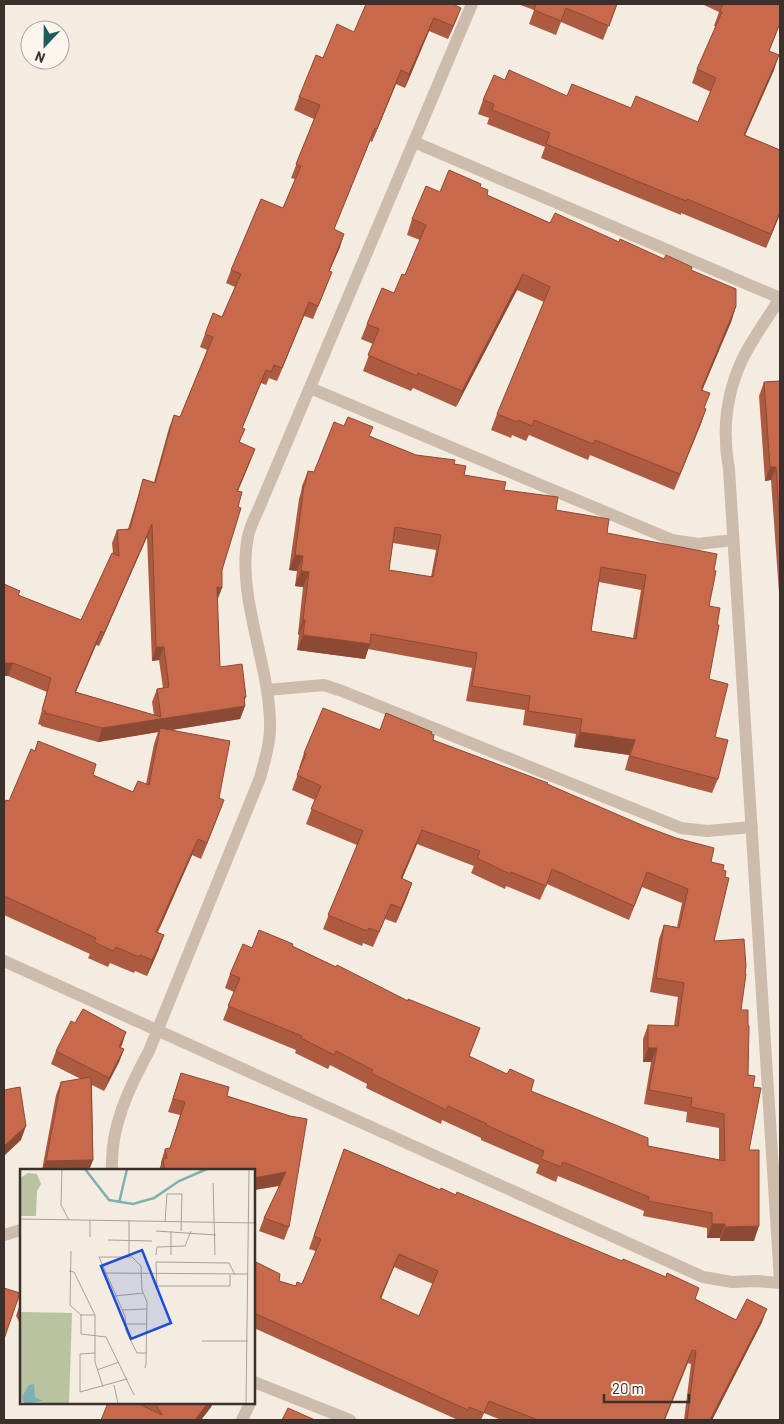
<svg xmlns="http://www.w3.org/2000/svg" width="784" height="1424" font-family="Barlow,sans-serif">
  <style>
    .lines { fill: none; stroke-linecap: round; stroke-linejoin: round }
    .minor { stroke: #cdbbac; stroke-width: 12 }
    .wall { fill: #ac5a40; fill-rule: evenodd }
    .shaded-wall { fill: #8c4a34 }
    .building { fill: #c8694b; stroke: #8c4a34; fill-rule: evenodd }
    .inset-river { fill: none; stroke: #7fb0b2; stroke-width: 2.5 }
    .inset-road { fill: none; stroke: #aaa098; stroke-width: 1 }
    .view { fill: #1d4ed8; fill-opacity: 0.15; stroke: #1d4ed8; stroke-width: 2.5 }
    .inset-edge { fill: none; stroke: #3b302b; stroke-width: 2.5 }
  </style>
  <rect width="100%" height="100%" fill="#f4ebe1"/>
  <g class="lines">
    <!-- minor -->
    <g class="minor">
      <path d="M414,142L780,298"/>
      <path d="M780,298C768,318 752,339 742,360C726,395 722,432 729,469L780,1281"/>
      <path d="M310,388L672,540L698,544L733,540"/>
      <path d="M267,690L324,685L342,691L681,828L707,831L752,827"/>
      <path d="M4,961L703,1277L732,1282L757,1281L780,1283"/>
      <path d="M112,1170C110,1127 129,1088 149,1051L260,778C265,759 271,741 270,722C269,663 236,594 248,536C250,527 255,517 259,508L472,4"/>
      <path d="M4,1235L21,1230"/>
      <path d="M254,1382L350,1420"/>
      <path d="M242,1420L250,1403"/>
    </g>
  </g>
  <!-- wall -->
  <g class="wall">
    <path d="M518,4H617L603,40L561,22L556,35L529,24L534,10Z"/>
    <path d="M702,4H780V24L769,51L774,70L745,135L780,150V214L766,248L681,213V215L541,158L545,147L487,124L489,118L478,114L483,100L505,80L567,96L698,122L711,92L692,83L697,69L716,26H714L719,12Z"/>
    <path d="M461,8L448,39L429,31L405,88L396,84L372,142L370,141L334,229L340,247L329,271L327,285L313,319L304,316L277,381L269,378L266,385L261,383L242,428L240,442L250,462L238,491V507L222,570L217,599L220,667L244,701L245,706L240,719L171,730L219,798L218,816L201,859L192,855L159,928L157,932L164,935L158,951L147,976L135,971L134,973L110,963L108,967L88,958L90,954L4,915V805L9,801L35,750L38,741L93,775L133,792L146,784L154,744L158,732L98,742L41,726V725L38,724L47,692L8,676H4V584L20,591L18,595L81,620L113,553L112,543L117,530L128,529L139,493L143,479L154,482L169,428L174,415L180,417L207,350L200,347L205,334L222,317L235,287L226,283L231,270L283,208L295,179L291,178L314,119L294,110L299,97L323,58L354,32ZM147,537L152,661L159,660L163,688L157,689L152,702L154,715L76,692L96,645L99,646Z"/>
    <path d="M480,187L487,195L550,223L619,242L691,270L736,306L731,322L702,390L704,408L706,409L674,490L590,455L588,460L529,435L526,441L512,435L511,438L491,430L497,414L544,302L517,290L456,407L413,388L411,391L363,371L373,344L361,339L367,324L394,293L405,275L420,240L407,235L412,219L440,192Z"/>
    <path d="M780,380V607L771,480L765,481L759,396L764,382L780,381Z"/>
    <path d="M369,436L416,455L454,464L464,475L556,510L607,533L714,570L709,606V679L715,737L718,779L712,793L625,770L629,755L574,747L576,734L523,725L525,710L466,701L472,668L368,649L365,659L297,650L299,635L298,634L303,587L295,586L297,571L289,570L299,499L301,492L302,486L308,471L314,472ZM393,543L436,550L431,577L389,570ZM599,582L641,590L633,638L591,631Z"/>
    <path d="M380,730L431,734L433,740L547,784L711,862L723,870L714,941L741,1010L748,1075L753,1087L749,1150L754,1241H720V1238H707V1228L643,1216L644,1211L558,1176L556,1182L536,1173L539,1165L481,1140V1138L442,1120L441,1124L366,1088L367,1084L330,1065L328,1069L295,1053L296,1050L223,1020L234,992L225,988L230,974L252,948L292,946L408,1001L480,1028L469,1056L531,1091L648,1146L719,1160V1128L686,1122L687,1112L644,1104L651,1062H643V1039L648,1025L674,1026L678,997L650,992L659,939L664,925L677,927L682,903L642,887L629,920L547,884L540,900L506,886L505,889L471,873L474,866L417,844L402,879L412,883L407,897L396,923L385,919L373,947L363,943L362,946L323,929L357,845L306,824L315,800L292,790L300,768H299L304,753Z"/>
    <path d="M126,1032L120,1047L124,1049L119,1062L104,1091L92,1085L93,1160L89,1170H42L56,1095L61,1082L81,1079L51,1064L56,1051Z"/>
    <path d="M181,1073L227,1096L290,1116L289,1227L284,1240L259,1231L264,1218L280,1186L254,1190V1170H159L161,1164V1162L165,1149L170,1148L180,1115L168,1112Z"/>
    <path d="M344,1149L440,1190L695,1299L736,1320L762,1322L712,1420H684L691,1364L688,1363L665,1420H501L484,1413L481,1420H458L254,1328V1261L279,1281L296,1286L302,1284L316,1251L309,1249ZM394,1267L433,1284L419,1316L381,1299Z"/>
    <path d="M21,1301V1325L16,1316Z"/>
    <path d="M141,1403H213L211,1407L201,1420H101L143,1406Z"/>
  </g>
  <!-- shaded-wall -->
  <g class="shaded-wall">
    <path d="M461,8L456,21L448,39L453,26Z"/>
    <path d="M434,18L429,31L405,88L409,74Z"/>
    <path d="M779,55L774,70L739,149L744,135Z"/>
    <path d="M401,70L396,84L372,142L377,129Z"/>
    <path d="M375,128L370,141L329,242L334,229Z"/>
    <path d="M780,212V214L766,248L771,234Z"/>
    <path d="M344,234L340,247L324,284L329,271Z"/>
    <path d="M523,274L517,290L456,407L462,391Z"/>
    <path d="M309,302L304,316L277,381L282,368Z"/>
    <path d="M736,306L731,322L696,405L701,390Z"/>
    <path d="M266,370L261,383L237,441L242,428Z"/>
    <path d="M706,409L701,424L674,490L680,474Z"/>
    <path d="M255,449L250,462L232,504L237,491Z"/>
    <path d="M770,467H776L771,480L765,481Z"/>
    <path d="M152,524L147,537L99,646L104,633Z"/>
    <path d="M295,555L303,556L297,571L289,570Z"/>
    <path d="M301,571L309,572L303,587L295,586Z"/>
    <path d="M217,587L222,588L217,601Z"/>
    <path d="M303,620H305L299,635L298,634Z"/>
    <path d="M101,631L96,645L70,705L75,692Z"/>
    <path d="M303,635L370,644L365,659L297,650Z"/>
    <path d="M156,647H164L159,660L152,661Z"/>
    <path d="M4,663H13L8,676H4Z"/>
    <path d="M244,697H246L242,706H245L240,719L159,732L160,728L158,732L98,742L102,728L240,707Z"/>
    <path d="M580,732L635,740L629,755L574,747Z"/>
    <path d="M224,800L218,816L201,859L207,843Z"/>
    <path d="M422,830L417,844L396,893L401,878Z"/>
    <path d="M198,839L192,855L151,948L165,912Z"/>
    <path d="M412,883L407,897L396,923L401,908Z"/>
    <path d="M164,935L158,951L147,976L152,960Z"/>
    <path d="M126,1032L122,1045L114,1060L119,1047Z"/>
    <path d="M648,1048H657L651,1062H643Z"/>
    <path d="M124,1049L119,1062L104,1091L109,1078Z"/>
    <path d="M26,1126L21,1140L4,1156V1146Z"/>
    <path d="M93,1160L89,1170H42L46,1161Z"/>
    <path d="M286,1172L281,1185L254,1190V1178Z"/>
    <path d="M712,1224H725L720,1238H707Z"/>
    <path d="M759,1226L754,1241H720L725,1227Z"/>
    <path d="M399,1254L394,1267L375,1311L380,1298Z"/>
    <path d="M767,1309L762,1322L712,1420H710Z"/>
    <path d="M208,1403H213L211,1407L201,1420H195Z"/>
  </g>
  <!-- building -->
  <g class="building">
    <path d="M366,4H453L461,8L453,26L434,18L409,74L401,70L377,129L375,128L334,229L344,234L329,271L332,272L318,306L309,302L282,368L274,365L271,372L266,370L242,428L245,429L239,442L255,449L237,491L242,492L238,507L241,508L222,570V588L217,587L220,667L242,664L246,697H244L245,706L102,728L45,713L46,712L42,710L51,678L13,663H4V584L20,591L18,595L81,620L112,553L119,556L117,530L130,529L143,479L155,483L174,415L180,417L213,337L205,334L213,313L222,317L241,274L231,270L261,199L283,208L301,166L296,164L320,105L299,97L316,55L323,58L337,24L354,32ZM152,524L156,647H164L169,687L157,689L161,717L75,692L101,631L104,633Z"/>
    <path d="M536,4H617L609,26L566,8L561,21L534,10Z"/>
    <path d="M723,4H780V23L769,51L779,55L744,135L780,150V212L771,234L687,199L686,201L546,144L550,133L492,110L494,104L483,100L494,75L505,80L509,70L567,96L572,84L631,108L636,96L698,122L716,78L697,69L722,12L720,11Z"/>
    <path d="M449,170L481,184L480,187L488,190L487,195L550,223L555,213L619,242L620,239L664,259L666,255L692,267L691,270L736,289V306L701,390L710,393L704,408L706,409L680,474L595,440L593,444L534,420L532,426L518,420L517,422L497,414L550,287L523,274L462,391L418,373L417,376L368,355L379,329L367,324L382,288L394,293L402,274L405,275L426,225L412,219L426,186L440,192Z"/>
    <path d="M780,381V530L776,467H770L764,382Z"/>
    <path d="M348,417L373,427L369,436L416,455L455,460L454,464L466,466L464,475L506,482L504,490L558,497L556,510L609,519L607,533L717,554L714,570L716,571L709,606L720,608L717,625H719L709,679L728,684L715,737L728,740L718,779L630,756L635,740L580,732L582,719L528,711L530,696L472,686L477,653L371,634L370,644L303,635L305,620H303L309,572L301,571L303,556L295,555L304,485H305L308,471L314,472L334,422L344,426ZM395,527L441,535L433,577L389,570ZM601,567L646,575L636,639L591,631Z"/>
    <path d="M323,708L380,730L386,713L432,732L431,734L434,735L433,740L548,783L547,784L644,826L676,838L714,848L711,862L724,865L723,870L726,871L725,877L729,878L714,941L744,939L746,966L745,974H746L741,1010H748V1025L749,1026L748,1075L755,1076L753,1087L761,1088L749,1150H759V1226L725,1227V1224H712V1213L648,1201L649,1197L563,1162L561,1167L541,1159L544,1151L486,1125L487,1124L448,1106L446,1110L371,1073L373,1070L336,1051L334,1055L301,1038L302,1036L228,1006L240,978L230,974L243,944L252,948L259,930L293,944L292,946L336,967L337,965L408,1001V999L480,1028L469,1056L507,1074L510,1069L534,1080L531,1091L648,1138V1146L725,1161L724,1114L691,1107L692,1098L649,1090L657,1048H648V1025L678,1026L684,983L656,978L664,925L679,928L688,889L647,872L634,906L552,869L546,886L511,872L510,874L477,858L480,851L422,830L401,878L412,883L401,908L391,904L379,932L369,928L367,931L328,915L363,831L311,809L321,786L297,775L306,754L304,753Z"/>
    <path d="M160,728L230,741L219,798L224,800L207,843L198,839L165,912L156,932L164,935L152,960L140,955L139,957L116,947L113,951L94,942L96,938L4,896V805L6,800L9,801L31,749L35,751L38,741L96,764L93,775L133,792L138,781L149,785Z"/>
    <path d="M83,1009L126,1032L119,1047L124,1049L109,1078L56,1051L71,1021L75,1023Z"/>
    <path d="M181,1073L229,1087L227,1096L290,1116L307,1119L289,1227L264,1218L286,1172L254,1178V1170H165L163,1159L167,1158L165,1149L170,1148L185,1102L173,1099Z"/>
    <path d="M91,1077L93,1160L46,1161L61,1082Z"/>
    <path d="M20,1087L26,1126L4,1146V1090Z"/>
    <path d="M344,1149L440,1190L441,1188L456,1195L457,1192L622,1261L623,1259L666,1277L667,1273L699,1288L695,1299L736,1320L747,1299L767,1309L710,1420H687L696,1351L692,1350L664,1420H538L489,1401L484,1413L469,1407L468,1410L254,1313V1261L280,1274L279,1281L296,1286L297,1282L302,1284L321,1239L314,1236ZM399,1254L438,1271L419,1316L380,1298Z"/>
    <path d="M4,1288L20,1293L4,1339Z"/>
    <path d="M108,1403H137L162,1415L155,1403H208L195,1420H101Z"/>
    <path d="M288,1408L315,1420H282Z"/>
  </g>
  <!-- overview -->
  <g transform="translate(20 1169)">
    <rect width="235" height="235" fill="#f4ebe1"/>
    <path d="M8,4L17,5L21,15L17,22L16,47H0V9ZM0,143L52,144L49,235L0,233Z" fill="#b8c4a0"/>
    <path d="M14,215L15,228L23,232L4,235L2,228L9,216Z" fill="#7fb0b2"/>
    <path class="inset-river" d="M65,0L89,31L113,35L134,29L159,12L187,0M99,34L107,0"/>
    <path class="inset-road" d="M42,0L41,36L49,51M193,14L195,86M0,50L235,54M145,53L147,25H162L161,62M136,62L196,66M151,62V86M70,68V51M88,71L132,72M51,82L50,136L61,146H75M136,86L137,78L165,77L171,62M109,88V52M49,102L54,103L75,146V193L83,218M85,104L228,105M210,106V117H137L136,93L209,94L215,106M95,127L123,124M102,141L127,140M61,146V165L86,168L114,226M105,155H127M182,172H228M75,184L60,185V223L107,210M125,199L126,195L127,133L122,121L121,97L112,88H79L105,147L106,162L117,184H127M77,201L99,193M94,216L98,235M226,235L229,0"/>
    <path class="view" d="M122,81L151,154L111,170L81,97Z"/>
    <rect width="235" height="235" class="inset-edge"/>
  </g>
  <!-- border -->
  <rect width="784" height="1424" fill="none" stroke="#3b302b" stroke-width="10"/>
  <!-- north arrow -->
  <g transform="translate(45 45) rotate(202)"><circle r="24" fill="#fbf5ee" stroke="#aea6a0"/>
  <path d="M0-4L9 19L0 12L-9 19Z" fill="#1f5a5e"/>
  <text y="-8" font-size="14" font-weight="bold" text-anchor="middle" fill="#3b302b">N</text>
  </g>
  <!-- scale -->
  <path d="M604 1394v8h85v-8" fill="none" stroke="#3b302b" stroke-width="2.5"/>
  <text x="612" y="1394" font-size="15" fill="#3b302b" stroke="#fbf5ee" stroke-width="4" paint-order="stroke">20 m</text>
</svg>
